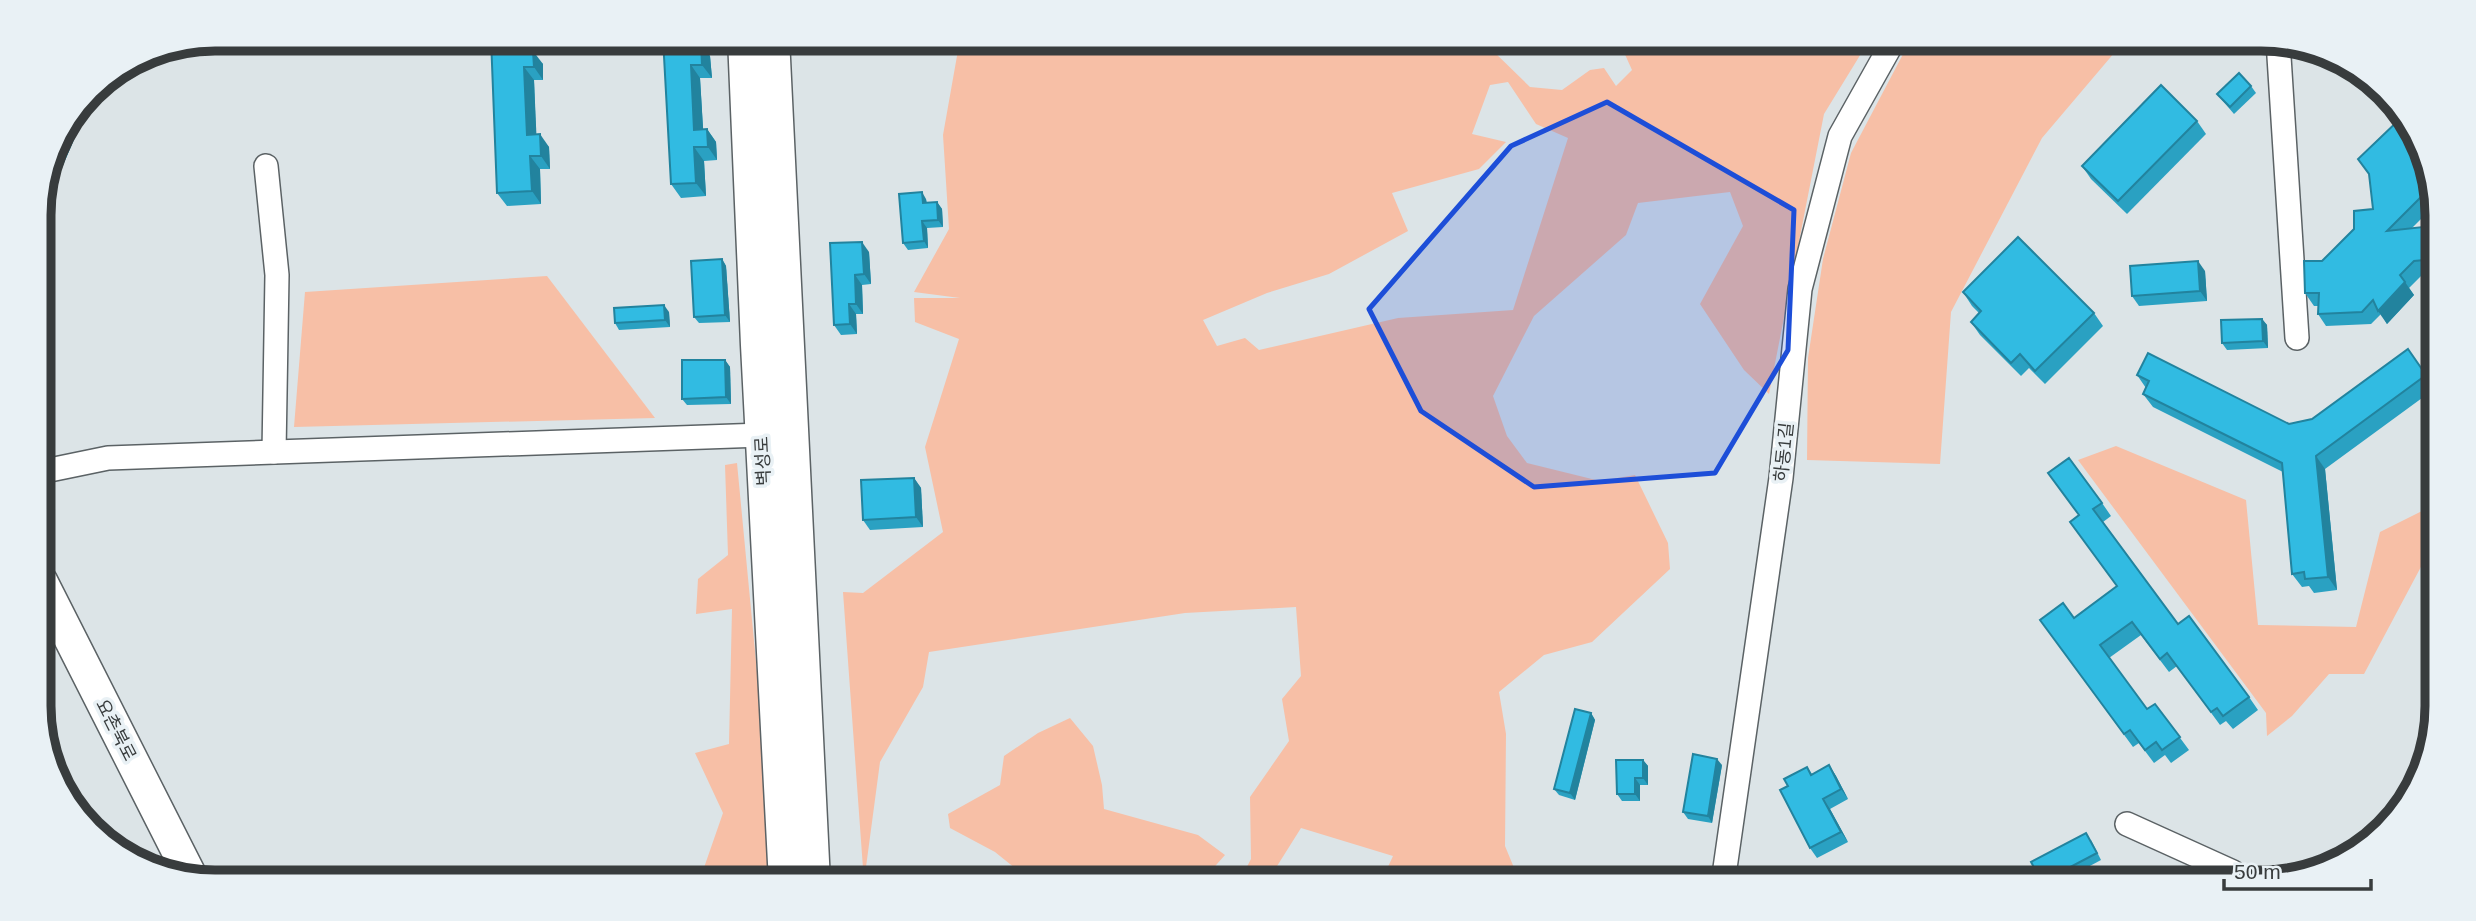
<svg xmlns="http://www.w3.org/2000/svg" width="2476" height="921" font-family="Arial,'Noto Sans KR',sans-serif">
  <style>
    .green { fill: #f7bfa6; fill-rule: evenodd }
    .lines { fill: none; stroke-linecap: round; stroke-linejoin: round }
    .street-casing { stroke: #5b6265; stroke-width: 26 }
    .secondary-casing { stroke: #5b6265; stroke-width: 35 }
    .street { stroke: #fff; stroke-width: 23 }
    .secondary { stroke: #fff; stroke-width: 32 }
    .wall { fill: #2aa1c2 }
    .shaded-wall { fill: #22839e }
    .building { fill: #31bbe2; stroke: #22839e; stroke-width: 2 }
    .marked { fill: #1d4ed8; fill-opacity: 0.2; stroke: #1d4ed8; stroke-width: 5; stroke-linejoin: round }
    .labels { text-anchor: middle; stroke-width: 7; stroke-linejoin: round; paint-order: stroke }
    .street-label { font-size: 18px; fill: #383c3d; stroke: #e9f1f5 }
    .rim { fill: none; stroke: #383c3d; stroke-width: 9 }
  </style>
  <rect width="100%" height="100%" fill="#dce4e7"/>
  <!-- green -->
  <g class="green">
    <path d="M960,39H1429L1489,47L1530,87L1562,90L1590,70L1604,68L1616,86L1632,70L1618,39H1870L1824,114L1769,394L1744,370L1700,304L1743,226L1730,192L1638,203L1626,235L1534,316L1493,396L1507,436L1527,463L1600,481L1635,475L1668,543L1670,569L1592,642L1544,655L1499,692L1506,734L1505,846L1517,875L1499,882H1381L1393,856L1301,828L1267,882H1239L1251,859L1250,797L1289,741L1282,699L1301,676L1296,607L1185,613L929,652L923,687L880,762L864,882L843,592L863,593L943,532L925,447L959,339L915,322L914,298H960L914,292L949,229L943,135ZM1508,82L1536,124L1568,138L1513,310L1398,318L1259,350L1245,338L1217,346L1203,320L1267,293L1329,274L1408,231L1392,193L1479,169L1506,142L1472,134L1490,85Z"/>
    <path d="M1911,39H2126L2042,138L1951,312L1940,464L1807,460L1808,358L1823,259L1851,153Z"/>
    <path d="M547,276L655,418L294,427L305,292Z"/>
    <path d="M2116,446L2246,500L2258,625L2356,627L2380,532L2432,506L2431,548L2364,674H2329L2292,716L2267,736L2266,713L2078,460Z"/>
    <path d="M737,463L770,808L772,882H699L723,813L695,753L729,744L732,609L696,614L698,579L728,555L725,465Z"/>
    <path d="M1070,718L1093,746L1102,785L1104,809L1198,835L1225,855L1201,882H1023L1025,876L995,852L950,828L948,814L1000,785L1004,756L1038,733Z"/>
  </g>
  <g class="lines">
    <!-- street casing -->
    <g class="street-casing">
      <g id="street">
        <path d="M2278,41L2297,338"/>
        <path d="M266,166L277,275L274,452"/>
        <path d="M40,472L108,458L762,435"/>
        <path d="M2127,824L2233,872V882"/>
        <path d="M1723,882L1781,478L1800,289L1840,136L1895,38"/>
      </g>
    </g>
    <!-- secondary casing -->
    <g class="secondary-casing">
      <g id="secondary">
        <path d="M744,38L757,345L785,882"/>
        <path d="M773,38L814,882"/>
        <path d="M41,581L192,879"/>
      </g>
    </g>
    <!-- street -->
    <use href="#street" class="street"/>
    <!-- secondary -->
    <use href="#secondary" class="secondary"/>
  </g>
  <!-- wall -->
  <g class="wall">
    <path d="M491,38H528V52L543,64V80H534L536,134L549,147L550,169H540L541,204L507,206L497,193Z"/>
    <path d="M663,38H696V43L710,56L712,78H700L703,129H707L716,142L717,160L704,161L706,196L681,198L671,184Z"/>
    <path d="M2251,86L2256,93L2234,114L2217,94Z"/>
    <path d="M2402,117L2436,191V204L2411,229L2435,231V272L2423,274L2409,288L2414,295L2387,324L2381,314L2371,324L2326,326L2318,314V306H2314L2305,293L2322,261L2373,209Z"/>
    <path d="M82,121L54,186L45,182L57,136Z"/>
    <path d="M2197,121L2206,134L2127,214L2091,179L2082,166Z"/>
    <path d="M926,199L927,203L937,202L942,209L943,227L927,228L928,248L908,250L903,243Z"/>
    <path d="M830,243L869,252L871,284L862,285L863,314H856L857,334L841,335L834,325Z"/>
    <path d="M722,259L726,266L730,322L699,323L694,317Z"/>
    <path d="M2205,271L2207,301L2139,306L2132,296Z"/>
    <path d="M1963,292L2094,313L2103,326L2045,384L2029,368L2021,376L1980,335L1971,322L1979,313L1972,306Z"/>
    <path d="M669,312L670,327L619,330L615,323Z"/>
    <path d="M2262,319L2267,325L2268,348L2227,350L2222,343Z"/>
    <path d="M2408,349L2433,385V390L2325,469L2337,590L2314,593L2309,586L2302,587L2292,574L2283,472L2153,407L2143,394L2146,388L2137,375L2289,424L2312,419Z"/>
    <path d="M725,360L730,367L731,404L687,405L682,399Z"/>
    <path d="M914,478L921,488L923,527L870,530L863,520Z"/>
    <path d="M2102,503L2111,516L2103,522L2178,624L2249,697L2258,710L2233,729L2226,721L2220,725L2177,666L2169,672L2141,635L2109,658L2147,709L2155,704L2189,750L2171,763L2165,755L2154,763L2139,743L2133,747L2040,620L2074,618L2117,586L2079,516Z"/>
    <path d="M1591,713L1595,720L1575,800L1559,795L1554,789Z"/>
    <path d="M1643,760L1648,766V785H1640V801H1622L1617,794Z"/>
    <path d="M1722,765L1712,823L1688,819L1683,812Z"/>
    <path d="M1829,765L1836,776L1848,799L1830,809L1848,842L1817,858L1810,848L1788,786L1807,767L1812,774Z"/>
    <path d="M2091,840L2101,860L2060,882H2042Z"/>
  </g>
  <!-- shaded-wall -->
  <g class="shaded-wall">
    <path d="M519,38H528L529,65L520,52Z"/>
    <path d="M687,38H696L697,57L688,44Z"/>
    <path d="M701,43L710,56L712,78L702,65Z"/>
    <path d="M533,51L543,64V80L534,67Z"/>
    <path d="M691,65L700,78L704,143L694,130Z"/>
    <path d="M524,67L534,80L537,148L527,135Z"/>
    <path d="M76,112L82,121L54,186L46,175L51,158L65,126Z"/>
    <path d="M707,129L716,142L717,160L708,147Z"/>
    <path d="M540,134L549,147L550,169L541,156Z"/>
    <path d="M694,147L704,161L706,196L696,183Z"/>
    <path d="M530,156L540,169L541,204L532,191Z"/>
    <path d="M922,192L926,199L927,210L923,203Z"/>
    <path d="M937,202L942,209L943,227L938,220Z"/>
    <path d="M922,221L927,228L928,248L924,241Z"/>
    <path d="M2432,226L2435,231V249Z"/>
    <path d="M862,242L869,252L871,284L864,274Z"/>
    <path d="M722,259L726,266L730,322L725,315Z"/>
    <path d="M2198,261L2205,271L2207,301L2200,291Z"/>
    <path d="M855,275L862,285L863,314L856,304Z"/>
    <path d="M2405,282L2414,295L2387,324L2378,311Z"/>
    <path d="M849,304L856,314L857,334L850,324Z"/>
    <path d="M664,305L669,312L670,327L665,320Z"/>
    <path d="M2262,319L2267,325L2268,348L2263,341Z"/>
    <path d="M725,360L730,367L731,404L726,397Z"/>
    <path d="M2316,456L2325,469L2337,590L2328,577Z"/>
    <path d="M914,478L921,488L923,527L916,517Z"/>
    <path d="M1591,713L1595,720L1575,800L1570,793Z"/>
    <path d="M1717,759L1722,765L1712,823L1708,816Z"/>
    <path d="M1643,760L1648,766V785L1643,778Z"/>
    <path d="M1829,765L1836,776L1848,799L1841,789Z"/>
    <path d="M1635,778L1640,785V801L1635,794Z"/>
    <path d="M1823,799L1830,809L1848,842L1841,832Z"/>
    <path d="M1539,870L1542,873V882H1540Z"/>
  </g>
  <!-- building -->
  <g class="building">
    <path d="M491,38H519L520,52L533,51L534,67H524L527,135L540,134L541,156H530L532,191L497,193Z"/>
    <path d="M663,38H687L688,44L701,43L702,65H691L694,130L707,129L708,147H694L696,183L671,184Z"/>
    <path d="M2239,73L2251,86L2230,107L2217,94Z"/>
    <path d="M2161,85L2197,121L2118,201L2082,166Z"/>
    <path d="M2402,117L2433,185L2387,231L2432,226L2435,249V259L2414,261L2400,275L2405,282L2378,311L2373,300L2362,312L2318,314L2319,293H2305L2304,261H2322L2354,229V211L2373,209L2369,174L2358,159Z"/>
    <path d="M65,126L51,158L57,136Z"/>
    <path d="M922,192L923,203L937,202L938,220L922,221L924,241L903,243L899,194Z"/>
    <path d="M2018,237L2094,313L2035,371L2020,354L2011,363L1971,322L1981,311L1963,292Z"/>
    <path d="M862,242L864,274L855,275L856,304H849L850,324L834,325L830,243Z"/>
    <path d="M722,259L725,315L694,317L691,261Z"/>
    <path d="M2198,261L2200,291L2132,296L2130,266Z"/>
    <path d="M664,305L665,320L615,323L614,308Z"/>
    <path d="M2262,319L2263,341L2222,343L2221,320Z"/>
    <path d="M2408,349L2426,375L2316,456L2328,577L2305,579L2304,572L2292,574L2282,463L2143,394L2149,381L2137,375L2148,353L2289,424L2312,419Z"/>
    <path d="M682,360H725L726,397L682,399Z"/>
    <path d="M2069,458L2102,503L2093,509L2178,624L2189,616L2249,697L2223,716L2217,708L2211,712L2167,653L2160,659L2132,622L2100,645L2147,709L2155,704L2180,737L2162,750L2156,742L2145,750L2130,730L2124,734L2040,620L2063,603L2074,618L2117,586L2070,522L2079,515L2048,473Z"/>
    <path d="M914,478L916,517L863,520L861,480Z"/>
    <path d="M1575,709L1591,713L1570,793L1554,789Z"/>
    <path d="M1693,754L1717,759L1708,816L1683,812Z"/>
    <path d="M1616,760H1643V778H1635V794H1617Z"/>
    <path d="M1829,765L1841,789L1823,799L1841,832L1810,848L1780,790L1788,786L1784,779L1807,767L1811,775Z"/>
    <path d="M2086,833L2097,853L2042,882L2031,862Z"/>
    <path d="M1524,870H1539L1540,882H1525Z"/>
  </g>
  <!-- marked area -->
  <path class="marked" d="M1607,102L1794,210L1788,350L1715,473L1534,487L1421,411L1369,309L1511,146Z"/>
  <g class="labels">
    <!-- street labels -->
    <g class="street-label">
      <text transform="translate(1784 452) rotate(-84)" y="6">하동1길</text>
      <text transform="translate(763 461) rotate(-93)" y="6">벽성로</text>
      <text transform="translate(116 730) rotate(63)" y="6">요촌북로</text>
    </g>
  </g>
  <!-- crop -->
  <path d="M0 0H2476V921H0ZM215 51H2261A164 164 0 0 1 2425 215V706A164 164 0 0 1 2261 870H215A164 164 0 0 1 51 706V215A164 164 0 0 1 215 51Z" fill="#e9f1f5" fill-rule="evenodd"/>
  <path class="rim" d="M215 51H2261A164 164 0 0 1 2425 215V706A164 164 0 0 1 2261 870H215A164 164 0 0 1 51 706V215A164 164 0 0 1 215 51Z"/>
  <!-- scale -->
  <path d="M2224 879v10h147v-10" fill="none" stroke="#383c3d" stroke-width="3.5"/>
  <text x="2234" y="879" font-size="21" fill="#383c3d" stroke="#e9f1f5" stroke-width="5" paint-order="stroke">50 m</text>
</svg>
